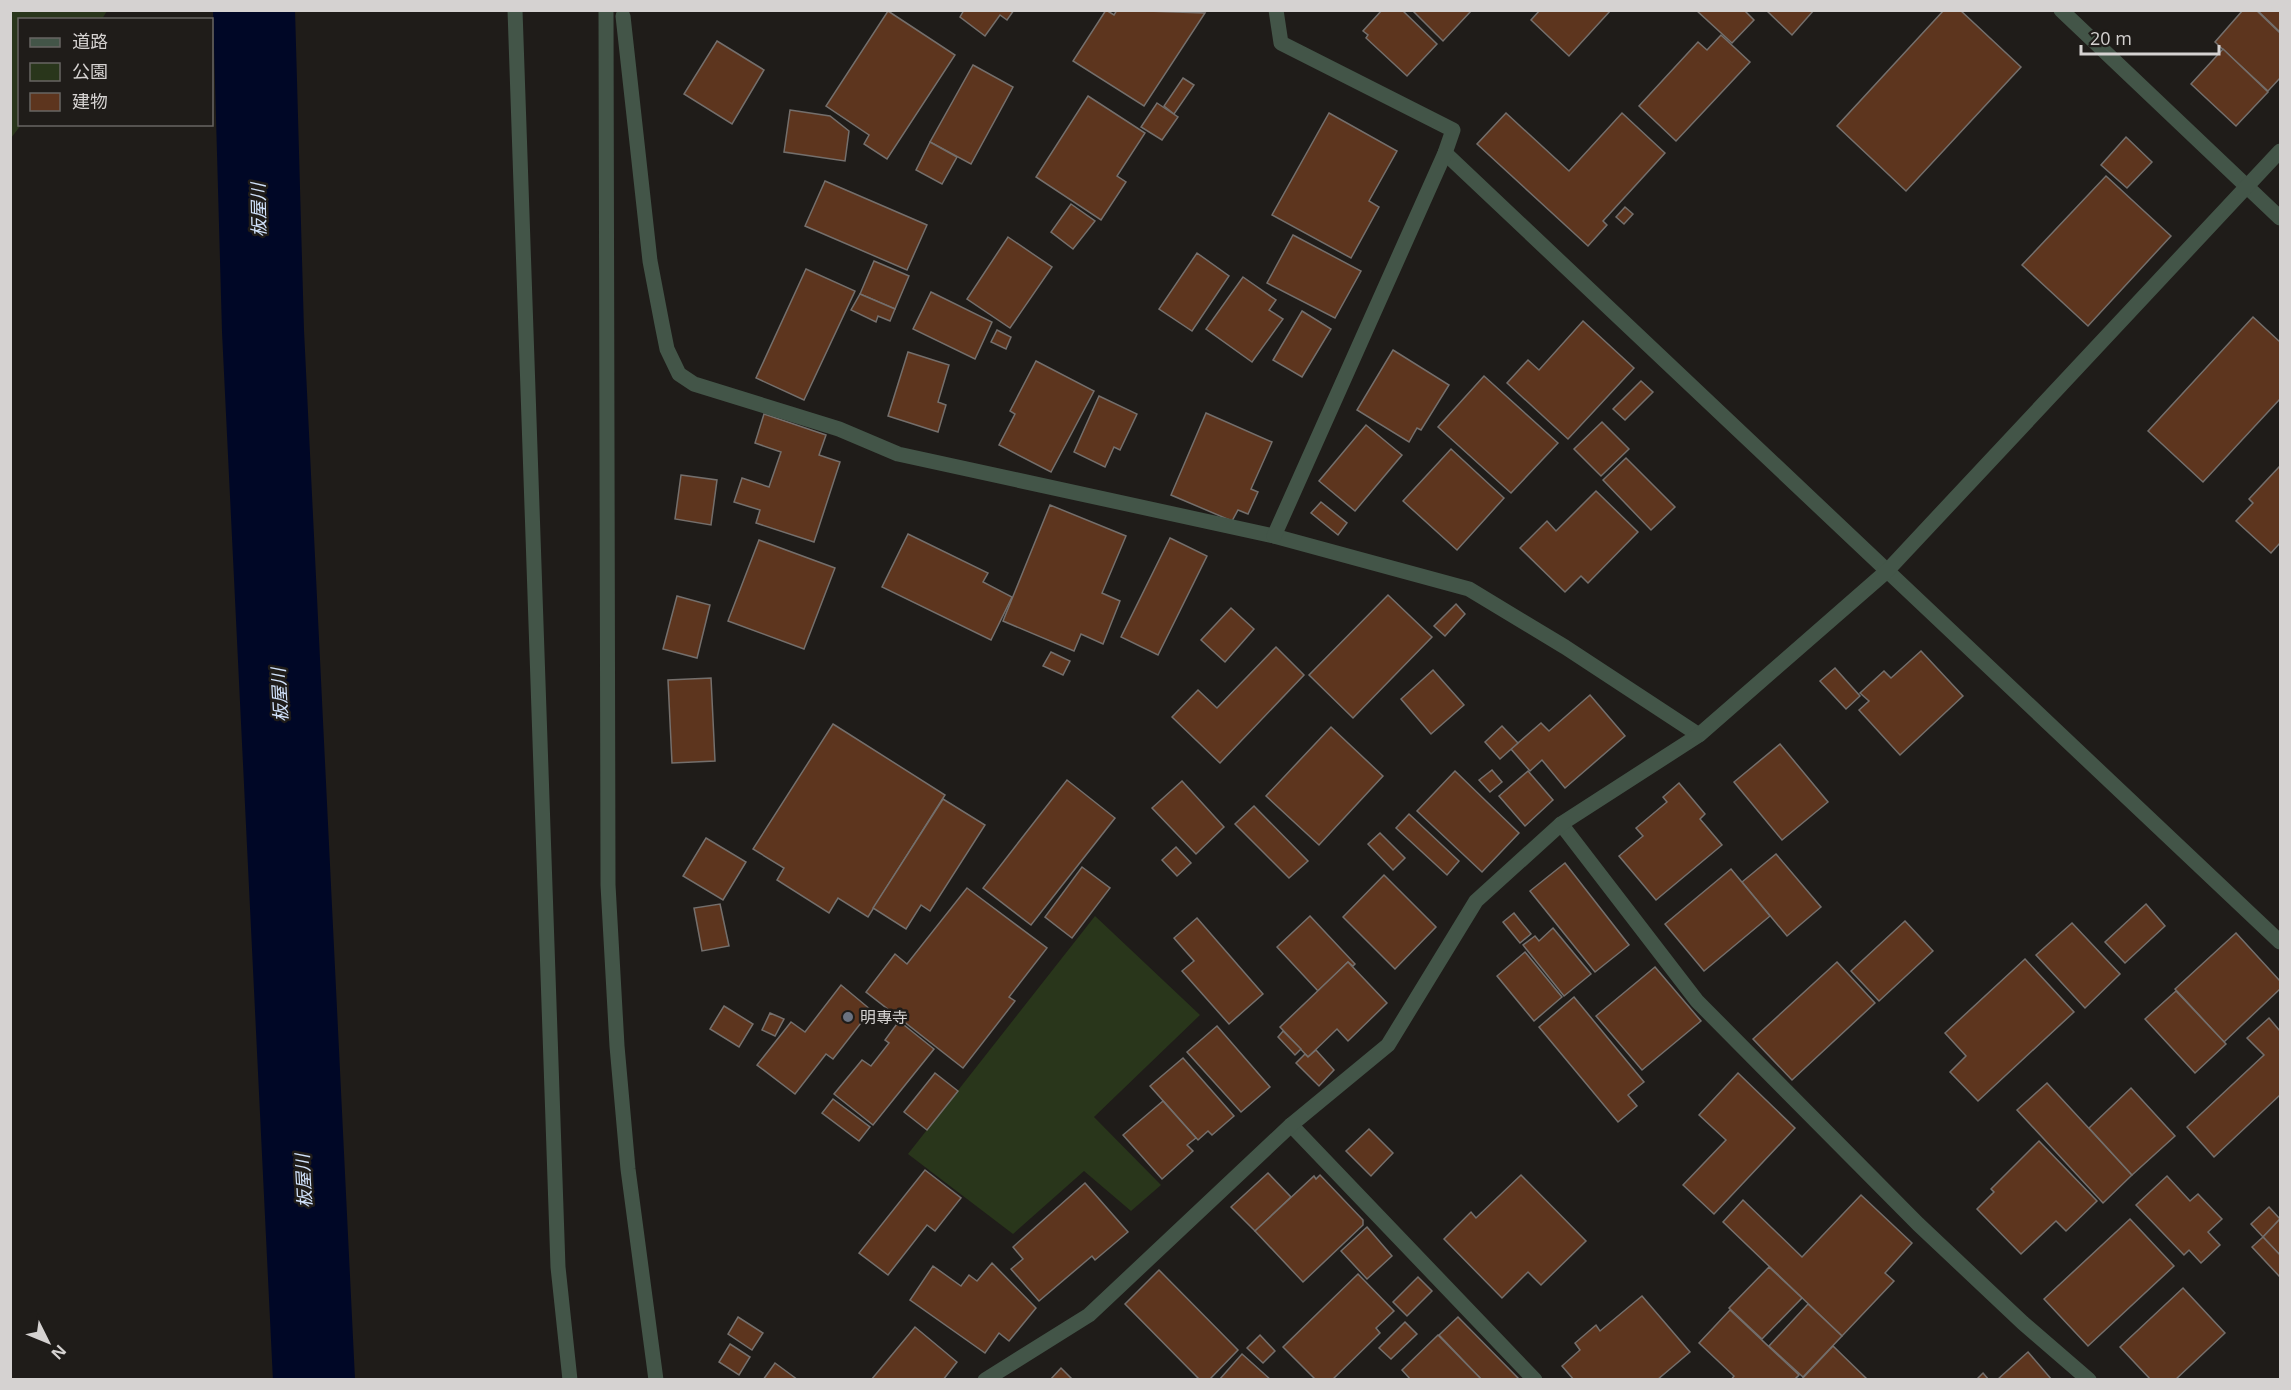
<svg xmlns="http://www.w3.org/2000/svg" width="2291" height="1390" font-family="'Open Sans','Noto Sans JP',sans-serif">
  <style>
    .green { fill: #29361b }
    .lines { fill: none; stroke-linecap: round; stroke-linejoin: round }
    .river { stroke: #000726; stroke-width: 82 }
    .building { fill: #5d351e; stroke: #746f6c; stroke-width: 1.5 }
    .service { stroke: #435548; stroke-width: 15 }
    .minor { stroke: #435548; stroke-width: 15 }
    .worship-dot { fill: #6b7280; stroke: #1f1c19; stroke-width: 2 }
    .labels { text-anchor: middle; stroke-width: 5; stroke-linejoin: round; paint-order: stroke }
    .poi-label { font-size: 16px; fill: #d5d2d1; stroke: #1f1c19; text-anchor: start }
    .water-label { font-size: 18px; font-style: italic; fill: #d0e1fa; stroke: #1f1c19 }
  </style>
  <rect width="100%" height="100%" fill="#1f1c19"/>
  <!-- green -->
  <g class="green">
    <path d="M11,10L107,11L102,19L20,20L21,125L11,138Z"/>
    <path d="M1095,916L1200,1015L1094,1117L1161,1185L1131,1211L1084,1171L1013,1234L908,1154Z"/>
  </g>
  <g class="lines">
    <!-- river -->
    <path class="river" d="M254,10L263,331L314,1380"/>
  </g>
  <!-- building -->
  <g class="building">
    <path d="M964,10H1014L1007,20L1000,15L985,36L960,17Z"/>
    <path d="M1106,10L1114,15L1117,10L1205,13L1144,106L1073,61Z"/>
    <path d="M1382,10H1402L1437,44L1407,76L1366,38L1368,35L1363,31Z"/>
    <path d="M1412,10H1472L1443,41Z"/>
    <path d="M1540,10H1611L1569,56L1531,20Z"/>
    <path d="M1696,10H1744L1754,20L1732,43Z"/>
    <path d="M1766,10H1814L1792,35Z"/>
    <path d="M1944,10H1960L2021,67L1906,191L1837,126Z"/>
    <path d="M2243,10H2256L2280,33V78L2268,91L2215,42Z"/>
    <path d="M2257,10H2280V32Z"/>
    <path d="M888,11L955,55L887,159L864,144L869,135L826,106Z"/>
    <path d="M1721,35L1750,62L1676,141L1639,106L1698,42L1707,50Z"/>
    <path d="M717,41L764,70L732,124L684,94Z"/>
    <path d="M2223,49L2268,92L2236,126L2191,84Z"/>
    <path d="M973,65L1013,87L971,164L930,142Z"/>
    <path d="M1183,78L1194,85L1174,114L1164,106Z"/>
    <path d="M1088,96L1145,133L1117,176L1126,182L1101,220L1036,177Z"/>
    <path d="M1157,103L1178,117L1162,140L1141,127Z"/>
    <path d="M790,110L830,116L849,131L845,161L784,152Z"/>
    <path d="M1329,113L1397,151L1369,201L1379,207L1351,258L1272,215Z"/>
    <path d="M1506,113L1569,171L1622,113L1665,153L1603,221L1607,225L1588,246L1477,144Z"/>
    <path d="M2126,137L2152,162L2127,188L2101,165Z"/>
    <path d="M930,142L957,157L942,184L916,170Z"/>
    <path d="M2106,176L2171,236L2088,326L2022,265Z"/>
    <path d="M825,181L927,225L907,270L805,226Z"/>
    <path d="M1071,204L1095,221L1073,249L1051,232Z"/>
    <path d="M1625,207L1633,214L1624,224L1616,217Z"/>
    <path d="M1293,235L1361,271L1335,318L1267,283Z"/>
    <path d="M1008,237L1052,267L1010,328L967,299Z"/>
    <path d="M1197,253L1229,276L1192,331L1159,309Z"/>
    <path d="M874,261L909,276L895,309L860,294Z"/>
    <path d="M806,269L855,291L804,400L756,378Z"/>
    <path d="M1243,277L1276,300L1269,310L1283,319L1252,362L1206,329Z"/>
    <path d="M931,292L992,322L975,359L913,329Z"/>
    <path d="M860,294L895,309L890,321L878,316L876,322L851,310Z"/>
    <path d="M1302,311L1331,329L1302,377L1273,360Z"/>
    <path d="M2253,317L2280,342V399L2203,482L2148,431Z"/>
    <path d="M1583,321L1634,368L1568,439L1507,383L1528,360L1539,370Z"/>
    <path d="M997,330L1011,337L1006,349L991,342Z"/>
    <path d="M1393,350L1449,385L1421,430L1417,428L1409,442L1357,410Z"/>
    <path d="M908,352L949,365L938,402L946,405L938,432L888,416Z"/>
    <path d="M1036,361L1094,391L1051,472L999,445L1015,414L1010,411Z"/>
    <path d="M1484,376L1558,443L1511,493L1438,427Z"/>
    <path d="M1641,381L1653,392L1625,420L1613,409Z"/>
    <path d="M1099,396L1137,414L1120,450L1114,447L1105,467L1074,452Z"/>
    <path d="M1206,413L1272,442L1251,489L1258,492L1248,514L1238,510L1232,521L1171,495Z"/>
    <path d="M764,414L826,435L819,455L840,462L814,542L756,523L760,510L734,502L742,478L769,487L781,452L755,443Z"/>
    <path d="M1602,422L1629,449L1601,476L1574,449Z"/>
    <path d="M1366,425L1402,455L1355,511L1319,481Z"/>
    <path d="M1451,449L1504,498L1457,550L1403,501Z"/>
    <path d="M1626,458L1675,507L1651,530L1603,480Z"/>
    <path d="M2280,466V543L2271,553L2236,521L2253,503L2249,499Z"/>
    <path d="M681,475L717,480L711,525L675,519Z"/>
    <path d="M1596,491L1638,532L1588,583L1581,576L1565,592L1520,548L1547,521L1556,531Z"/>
    <path d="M1321,502L1347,523L1338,535L1311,513Z"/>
    <path d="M1050,505L1126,536L1102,593L1120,601L1103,644L1081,634L1074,651L1003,621Z"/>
    <path d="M908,534L988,573L983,582L1012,597L991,640L882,587Z"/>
    <path d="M1170,538L1207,556L1158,655L1121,637Z"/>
    <path d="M759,540L835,568L804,649L728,621Z"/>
    <path d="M1388,595L1432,637L1353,718L1309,675Z"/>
    <path d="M677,596L710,605L697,658L663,649Z"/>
    <path d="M1456,604L1465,614L1445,636L1434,626Z"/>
    <path d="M1231,608L1254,629L1225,662L1201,640Z"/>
    <path d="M1276,647L1304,675L1220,763L1172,717L1198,690L1217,708Z"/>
    <path d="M1921,651L1963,696L1900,755L1859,710L1869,701L1860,693L1884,671L1891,678Z"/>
    <path d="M1051,652L1070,661L1063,675L1043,666Z"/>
    <path d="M1835,668L1860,696L1846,709L1820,681Z"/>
    <path d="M1433,670L1464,705L1431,734L1401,699Z"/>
    <path d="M711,678L715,761L672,763L668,680Z"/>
    <path d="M1590,695L1625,736L1565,788L1542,760L1530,771L1511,749L1541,723L1549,731Z"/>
    <path d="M833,724L945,795L868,917L838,898L829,913L777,880L784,868L753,849Z"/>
    <path d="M1502,726L1518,743L1500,759L1485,742Z"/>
    <path d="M1331,727L1383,776L1319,845L1266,796Z"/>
    <path d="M1780,744L1828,802L1782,840L1734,782Z"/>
    <path d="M1492,770L1502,782L1490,792L1479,780Z"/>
    <path d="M1455,771L1519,833L1482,872L1417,811Z"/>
    <path d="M1528,771L1553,800L1525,826L1499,796Z"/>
    <path d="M1067,780L1115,818L1031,925L983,888Z"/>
    <path d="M1182,781L1224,827L1196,854L1152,808Z"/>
    <path d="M1679,783L1705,814L1700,819L1722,845L1656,900L1619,856L1643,836L1636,828L1667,802L1663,797Z"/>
    <path d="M943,799L985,825L930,911L921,905L906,929L873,908Z"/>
    <path d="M1254,806L1308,861L1289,878L1235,824Z"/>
    <path d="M1409,814L1459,861L1447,875L1396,828Z"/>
    <path d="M1380,833L1405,858L1393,870L1368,844Z"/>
    <path d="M706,838L746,862L723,900L683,876Z"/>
    <path d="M1176,847L1191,863L1177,876L1162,860Z"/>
    <path d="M1776,854L1821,907L1787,936L1742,882Z"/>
    <path d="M1565,863L1629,945L1595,972L1530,891Z"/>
    <path d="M1082,867L1110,888L1072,938L1045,917Z"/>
    <path d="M1731,869L1770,916L1704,971L1665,924Z"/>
    <path d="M1384,875L1436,927L1395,969L1343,917Z"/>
    <path d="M967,888L1047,948L1009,997L1015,1001L963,1068L866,992L895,954L907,964Z"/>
    <path d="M720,904L729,946L702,951L694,908Z"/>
    <path d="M2146,904L2165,926L2125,963L2105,942Z"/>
    <path d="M1514,913L1531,934L1520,943L1503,922Z"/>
    <path d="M1310,916L1355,964L1353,966L1348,962L1318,991L1277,947Z"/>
    <path d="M1197,918L1263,994L1229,1024L1182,971L1194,961L1174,938Z"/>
    <path d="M1905,921L1933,951L1879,1001L1851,971Z"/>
    <path d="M2072,923L2120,974L2085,1008L2036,955Z"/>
    <path d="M1553,928L1591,974L1564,996L1523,945L1535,936L1539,941Z"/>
    <path d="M2236,933L2280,981V989L2224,1042L2175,989Z"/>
    <path d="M1525,952L1562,997L1534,1021L1497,976Z"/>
    <path d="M2025,959L2074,1012L1978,1101L1950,1072L1966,1056L1945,1033Z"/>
    <path d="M1348,962L1387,1003L1348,1041L1337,1029L1308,1057L1280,1027Z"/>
    <path d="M1837,962L1875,1003L1792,1080L1753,1039Z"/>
    <path d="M1655,967L1701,1021L1642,1070L1596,1016Z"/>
    <path d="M841,985L871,1010L833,1059L826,1054L795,1094L757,1065L791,1022L805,1032Z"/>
    <path d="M2176,991L2226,1044L2195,1073L2145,1019Z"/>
    <path d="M1574,997L1644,1082L1628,1095L1637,1106L1618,1122L1539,1027Z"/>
    <path d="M724,1006L753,1024L739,1047L710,1029Z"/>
    <path d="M770,1013L784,1019L775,1036L762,1030Z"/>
    <path d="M2269,1018L2280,1031V1095L2214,1157L2187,1127L2264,1055L2247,1038Z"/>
    <path d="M899,1021L934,1049L873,1125L834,1094L862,1060L871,1066L889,1043L885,1040Z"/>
    <path d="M1217,1026L1270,1087L1241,1112L1187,1052Z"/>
    <path d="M1283,1031L1301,1049L1295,1055L1278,1037Z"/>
    <path d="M1316,1050L1334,1070L1319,1086L1296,1063L1305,1054L1308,1057Z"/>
    <path d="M1183,1058L1234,1116L1212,1135L1208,1131L1198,1140L1150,1086Z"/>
    <path d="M935,1073L958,1091L927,1130L904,1112Z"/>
    <path d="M1738,1073L1795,1128L1714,1214L1683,1185L1726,1140L1699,1115Z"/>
    <path d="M2047,1083L2132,1175L2103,1203L2017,1110Z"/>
    <path d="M2131,1088L2175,1136L2132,1175L2089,1128Z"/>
    <path d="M833,1099L870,1127L859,1141L822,1113Z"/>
    <path d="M1163,1101L1196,1138L1187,1145L1193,1151L1162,1179L1123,1135Z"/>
    <path d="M1369,1129L1393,1153L1371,1176L1346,1151Z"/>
    <path d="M2039,1141L2097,1201L2066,1231L2056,1221L2021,1254L1977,1209L1994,1192L1991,1189Z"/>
    <path d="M925,1170L961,1198L935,1231L927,1225L888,1275L859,1253Z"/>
    <path d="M1268,1173L1291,1197L1255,1231L1231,1207Z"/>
    <path d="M1320,1175L1363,1220V1225L1303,1282L1255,1231L1314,1176L1316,1179Z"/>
    <path d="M1521,1175L1586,1241L1541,1285L1528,1272L1502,1298L1444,1239L1471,1212L1476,1218Z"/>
    <path d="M2167,1176L2190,1201L2198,1194L2222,1219L2208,1232L2220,1245L2201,1263L2189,1250L2184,1255L2136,1205Z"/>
    <path d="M1085,1183L1128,1232L1095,1260L1092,1256L1039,1301L1011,1269L1023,1259L1013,1247Z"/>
    <path d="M1861,1195L1912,1243L1885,1273L1894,1281L1842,1336L1723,1222L1743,1200L1802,1257Z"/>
    <path d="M2269,1207L2280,1219L2263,1237L2251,1224Z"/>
    <path d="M2130,1219L2174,1266L2088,1346L2044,1299Z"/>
    <path d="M2280,1219V1255L2263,1237Z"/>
    <path d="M1367,1227L1392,1256L1367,1279L1341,1251Z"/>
    <path d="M2263,1237L2280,1255V1277L2252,1247Z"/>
    <path d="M992,1263L1036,1308L1009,1341L999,1333L985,1353L910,1300L933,1266L961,1286L969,1275L977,1281Z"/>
    <path d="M1769,1267L1802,1298L1762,1339L1729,1308Z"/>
    <path d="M1159,1270L1238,1350L1209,1380H1200L1125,1304Z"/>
    <path d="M1358,1274L1394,1311L1376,1328L1380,1333L1332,1380H1316L1283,1347Z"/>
    <path d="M1418,1277L1432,1291L1407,1316L1393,1302Z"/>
    <path d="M2183,1288L2225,1333L2175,1380H2151L2120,1347Z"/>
    <path d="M1642,1296L1690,1352L1657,1380H1574L1562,1366L1580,1350L1575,1343L1596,1325L1600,1331Z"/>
    <path d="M1808,1304L1842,1336L1803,1377L1769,1346Z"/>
    <path d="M1730,1310L1799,1375L1794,1380H1731L1734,1376L1699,1343Z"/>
    <path d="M738,1317L763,1333L752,1350L728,1334Z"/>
    <path d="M1458,1317L1519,1379L1482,1380L1439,1335Z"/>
    <path d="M1405,1322L1417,1334L1391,1359L1379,1348Z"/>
    <path d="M915,1327L957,1362L943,1380H871Z"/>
    <path d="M1260,1335L1275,1351L1263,1363L1247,1348Z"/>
    <path d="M1438,1335L1482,1380H1411L1402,1370Z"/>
    <path d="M730,1344L750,1357L739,1375L719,1362Z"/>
    <path d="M1833,1346L1868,1380H1801Z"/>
    <path d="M2028,1352L2052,1380H1997Z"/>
    <path d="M1242,1354L1271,1380H1219Z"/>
    <path d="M775,1363L798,1380H763Z"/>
    <path d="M1061,1368L1073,1380H1050Z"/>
    <path d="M1983,1373L1989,1380H1976Z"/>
  </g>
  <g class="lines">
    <!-- service -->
    <path class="service" d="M515,10L558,1267L570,1380"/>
    <!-- minor -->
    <g class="minor">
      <path d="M606,10L608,885L617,1046L628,1169L656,1380"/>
      <path d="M2061,10L2280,218"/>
      <path d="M623,16L650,261L662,324L667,349L679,374L694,384L839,429L898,454L1274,536L1469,589L1565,647L1699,735"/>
      <path d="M1445,153L2280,942"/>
      <path d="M1274,536L1445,153L1453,130L1281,43L1276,10"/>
      <path d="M1561,824L1697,1001L1918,1224L2023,1323L2089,1380"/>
      <path d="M1291,1125L1535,1380"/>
      <path d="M985,1380L1089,1315L1291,1125L1388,1045L1476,901L1561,824L1699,735L1887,571L2280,151"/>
    </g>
  </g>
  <!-- markers -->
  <circle class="worship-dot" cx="848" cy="1017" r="6"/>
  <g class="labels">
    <!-- poi labels -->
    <g class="poi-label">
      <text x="860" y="1023">明專寺</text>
    </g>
    <!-- water labels -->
    <g class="water-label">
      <text transform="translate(259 210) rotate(-91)" y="6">板屋川</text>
      <text transform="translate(280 695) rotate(-93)" y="6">板屋川</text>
      <text transform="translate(304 1181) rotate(-93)" y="6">板屋川</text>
    </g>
  </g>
  <!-- border -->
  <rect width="2291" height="1390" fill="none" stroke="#d5d2d1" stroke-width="24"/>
  <!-- legend -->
  <rect x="18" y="18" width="195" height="108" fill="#1f1c19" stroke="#686563" stroke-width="1.5"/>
  <rect x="30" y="38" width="30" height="9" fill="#435548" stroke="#686563" stroke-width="1.5"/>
  <text x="72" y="48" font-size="18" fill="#d5d2d1">道路</text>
  <rect x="30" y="63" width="30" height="18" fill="#29361b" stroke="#686563" stroke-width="1.5"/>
  <text x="72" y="78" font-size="18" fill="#d5d2d1">公園</text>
  <rect x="30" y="93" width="30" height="18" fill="#5d351e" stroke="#686563" stroke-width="1.5"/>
  <text x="72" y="108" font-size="18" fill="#d5d2d1">建物</text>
  <!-- north arrow -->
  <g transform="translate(48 1342) rotate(133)" stroke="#1f1c19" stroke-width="4.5" paint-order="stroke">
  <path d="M0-4.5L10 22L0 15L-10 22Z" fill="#d5d2d1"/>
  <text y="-9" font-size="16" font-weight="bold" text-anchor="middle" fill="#d5d2d1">N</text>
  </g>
  <!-- scale -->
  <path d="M2081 45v9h138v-9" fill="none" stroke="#d5d2d1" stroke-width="3"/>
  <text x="2090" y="45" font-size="18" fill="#d5d2d1" stroke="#1f1c19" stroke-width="4.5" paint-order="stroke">20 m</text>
</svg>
